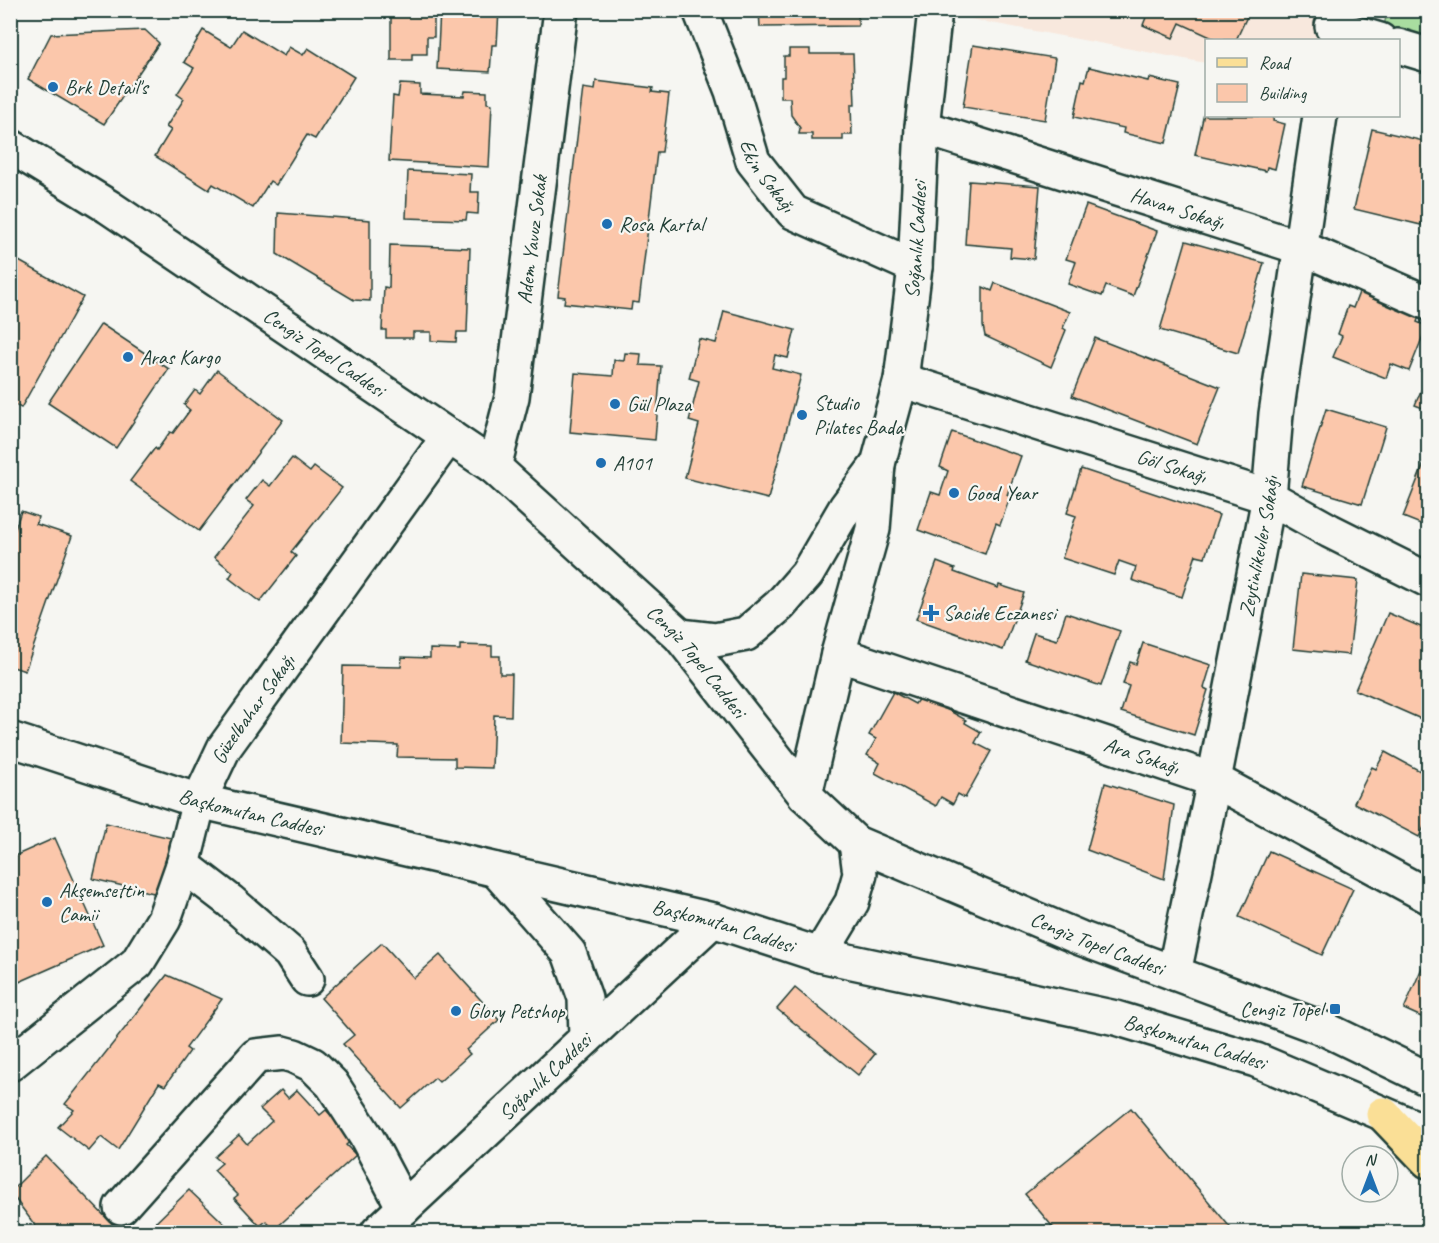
<svg xmlns="http://www.w3.org/2000/svg" width="1439" height="1243" font-family="Caveat,sans-serif">
  <style>
    .built { fill: #f8e8dd }
    .green { fill: #a9dda0; stroke: #648d6a; stroke-width: 1.5 }
    .building { fill: #fbc7ab; stroke: #1f3d34; stroke-width: 1.5 }
    .lines { fill: none; stroke-linecap: round; stroke-linejoin: round }
    .minor-casing { stroke: #1f3d34; stroke-width: 38 }
    .major-casing { stroke: #1f3d34; stroke-width: 38 }
    .minor { stroke: #f6f6f2; stroke-width: 33 }
    .major { stroke: #fadf96; stroke-width: 33 }
    .poi-dot { fill: #1f6fb2; stroke: #f6f6f2; stroke-width: 2 }
    .labels { text-anchor: middle; stroke-width: 4.5; stroke-linejoin: round; paint-order: stroke }
    .poi-label { font-size: 21px; fill: #1f3d34; stroke: #f6f6f2; text-anchor: start }
    .street-label { font-size: 21px; fill: #1f3d34; stroke: #f6f6f2 }
  </style>
  <rect width="100%" height="100%" fill="#f6f6f2"/>
  <filter id="ink" filterUnits="userSpaceOnUse"><feTurbulence type="fractalNoise" baseFrequency=".0167" numOctaves="2"/><feDisplacementMap in="SourceGraphic" scale="12" xChannelSelector="R" yChannelSelector="G"/><feConvolveMatrix kernelMatrix="1 2 1 2 8 2 1 2 1" color-interpolation-filters="sRGB"/></filter>
  <g filter="url(#ink)">
    <!-- built -->
    <path class="built" d="M949,10L1321,11L1317,40H1206V63L949,15Z"/>
    <!-- green -->
    <path class="green" d="M1387,11H1428V39L1384,27Z"/>
    <!-- building -->
    <g class="building">
      <path d="M391,10H434V37H427V54H412V60H391Z"/>
      <path d="M440,10H499L497,45H492L490,72L437,69Z"/>
      <path d="M759,10H858V26L760,27Z"/>
      <path d="M1149,10H1250L1236,40H1217L1180,23L1173,38L1143,25Z"/>
      <path d="M145,30L159,43L104,124L28,79L51,34Z"/>
      <path d="M203,30L231,47L242,30L284,56L289,47L303,55L308,48L354,77L315,139L307,135L276,185L270,181L253,208L213,184L209,190L155,156L171,130L166,127L184,99L177,94L194,68L184,62Z"/>
      <path d="M973,45L1055,58L1045,120L963,107Z"/>
      <path d="M789,49H810V54H853L855,105H851L852,135H843V140H812V134H799L800,128L791,115L790,98H781V77H784V56H789Z"/>
      <path d="M1089,67L1148,81L1149,78L1180,85L1166,143L1123,133L1124,128L1074,117L1082,80L1085,81Z"/>
      <path d="M596,81L653,88L652,92L669,94L662,152H657L639,303L632,302L631,310L564,303L565,297L558,296L583,88L595,90Z"/>
      <path d="M400,84L420,85V94L464,96L465,91L487,92V103L492,104L489,167L389,161L393,96L398,97Z"/>
      <path d="M1206,104V116H1274L1273,121L1285,124L1275,169L1267,167L1266,171L1195,155Z"/>
      <path d="M1372,129L1428,142V192L1421,225L1354,209Z"/>
      <path d="M408,171L471,174L470,192H479L478,214L467,213L466,220L406,218Z"/>
      <path d="M969,181L1040,186L1034,259L1010,257L1011,248L965,244Z"/>
      <path d="M1086,205L1157,231L1133,296L1106,286L1102,296L1068,284L1076,262L1066,259Z"/>
      <path d="M278,213L370,220V301L354,300L277,254Z"/>
      <path d="M1186,241L1264,263L1238,353L1160,330Z"/>
      <path d="M390,245L470,248L467,332H457L456,342L431,341V332H413V338H386V330H382L384,287L389,288Z"/>
      <path d="M10,256L83,297L21,408L10,402Z"/>
      <path d="M995,283L1070,312L1063,328L1066,330L1051,367L985,336L983,326V287L992,291Z"/>
      <path d="M1360,290L1420,314L1417,322L1427,326L1409,371L1391,364L1386,378L1333,357L1342,336L1338,334L1348,306L1353,308Z"/>
      <path d="M724,311L795,330L788,358L775,355L772,368L801,375L768,499L685,478L699,424L689,421L699,381L689,378L699,339L716,343Z"/>
      <path d="M101,324L169,369L116,448L48,403Z"/>
      <path d="M1095,338L1220,387L1197,444L1072,396Z"/>
      <path d="M1428,351V410L1415,405L1428,374L1421,371Z"/>
      <path d="M625,353L641,354L640,365L661,366L655,440L570,432L575,373L613,376L614,360L624,361Z"/>
      <path d="M217,370L283,420L199,531L130,481L155,448L157,450L170,432L173,433L190,410L184,405L195,390L200,394Z"/>
      <path d="M1326,409L1386,427L1362,504L1302,486Z"/>
      <path d="M952,432L1021,456L1007,495L1010,497L1000,525L996,523L985,554L918,530L931,492L940,495L948,471L940,467Z"/>
      <path d="M1428,453V527L1403,517Z"/>
      <path d="M292,458L310,472L314,467L342,488L291,552L296,556L260,602L229,578L233,572L214,557L254,506L246,500L262,480L270,486Z"/>
      <path d="M1081,469L1219,515L1205,557L1196,555L1182,597L1132,580L1136,567L1119,561L1114,575L1062,558L1076,516L1067,513Z"/>
      <path d="M21,511L38,517L36,524L72,536L25,671L10,666V538H12Z"/>
      <path d="M937,562L955,569L954,572L998,588L999,585L1024,593L1003,650L916,619Z"/>
      <path d="M1301,574L1358,580L1349,655L1293,649Z"/>
      <path d="M1066,613L1120,631L1101,686L1025,660L1034,633L1057,640Z"/>
      <path d="M1388,613L1428,630V722L1355,690Z"/>
      <path d="M1143,643L1211,665L1204,688L1208,690L1194,735L1121,712L1129,686L1123,684L1130,662L1136,664Z"/>
      <path d="M460,645L492,646V656H500V674H512L511,716L494,715L492,768L455,767V758L397,757L398,745L341,743L343,666L401,667L402,657L430,658V649L460,650Z"/>
      <path d="M893,692L915,704L921,695L966,720L965,723L981,732L975,743L991,751L965,798L958,794L953,804L941,797L936,806L875,773L880,763L867,755L876,739L869,735Z"/>
      <path d="M1385,752L1420,771L1423,765L1428,767V819L1419,837L1354,803L1372,767L1376,769Z"/>
      <path d="M1105,783L1174,805L1164,879L1087,850Z"/>
      <path d="M106,823L171,838L158,894L93,879Z"/>
      <path d="M55,838L103,945L10,986V858Z"/>
      <path d="M1269,851L1353,889L1322,955L1239,917Z"/>
      <path d="M382,943L414,978L440,955L499,1020L466,1050L470,1054L439,1082L435,1078L401,1108L343,1044L354,1035L321,998Z"/>
      <path d="M1428,954V1020L1404,1009Z"/>
      <path d="M167,975L222,999L186,1048L190,1051L165,1086L159,1083L118,1150L101,1137L89,1151L58,1127L74,1110L65,1104Z"/>
      <path d="M795,988L875,1054L858,1075L777,1009Z"/>
      <path d="M281,1090L288,1098L297,1090L320,1115L326,1110L353,1139L346,1145L356,1155L274,1230L266,1221L260,1226L234,1198L238,1195L214,1170L222,1163L215,1157L239,1135L247,1144L272,1121L260,1109Z"/>
      <path d="M1131,1108L1234,1232H1057L1025,1194Z"/>
      <path d="M46,1156L120,1232H40L10,1192Z"/>
      <path d="M189,1190L233,1232H146Z"/>
    </g>
    <g class="lines">
      <!-- minor casing -->
      <g class="minor-casing">
        <g id="minor">
          <path id="s1" d="M700,10L732,91L753,161L793,212L915,267"/>
          <path d="M1332,26L1380,40"/>
          <path d="M1398,46L1428,55"/>
          <path id="s2" d="M922,127L1302,248L1428,303"/>
          <path id="s3" d="M10,146L109,207L494,467L680,636L805,795L856,843L1080,938L1327,1030L1428,1079"/>
          <path id="s4" d="M901,380L1269,497L1330,531L1428,580"/>
          <path id="s5" d="M494,467L512,397L561,10"/>
          <path d="M680,636L715,640L746,634L780,605L807,574L846,507L878,464"/>
          <path id="s6" d="M838,654L1214,780L1428,896"/>
          <path id="s7" d="M10,739L199,801L713,920L820,955L1116,1018L1256,1060L1417,1128L1428,1135"/>
          <path id="s8" d="M805,795L838,654L873,529L878,464L901,380L915,267L922,127L935,10"/>
          <path d="M183,865L230,901L290,953L307,979"/>
          <path d="M496,870L569,953L585,998L586,1038"/>
          <path d="M820,955L852,902L860,874L856,843"/>
          <path id="s9" d="M1174,973L1214,780L1269,497L1276,414L1320,116"/>
          <path id="s10" d="M10,1064L137,963L164,919L183,865L199,801L224,748L449,436"/>
          <path d="M121,1207L256,1056L283,1053L294,1056L313,1065L332,1084L367,1138L404,1208"/>
          <path id="s11" d="M378,1232L713,920"/>
        </g>
      </g>
      <!-- major casing -->
      <g class="major-casing">
        <path id="major" d="M1383,1114L1428,1161"/>
      </g>
      <!-- minor -->
      <use href="#minor" class="minor"/>
      <!-- major -->
      <use href="#major" class="major"/>
    </g>
  </g>
  <!-- markers -->
  <g class="poi-dot">
    <circle cx="53" cy="87" r="6"/>
    <circle cx="607" cy="224" r="6"/>
    <circle cx="128" cy="357" r="6"/>
    <circle cx="615" cy="404" r="6"/>
    <circle cx="802" cy="415" r="6"/>
    <circle cx="601" cy="463" r="6"/>
    <circle cx="954" cy="493" r="6"/>
    <path d="M928 604h6v6h6v6h-6v6h-6v-6h-6v-6h6z"/>
    <circle cx="47" cy="902" r="6"/>
    <rect x="1329" y="1003" width="12" height="12" rx="3"/>
    <circle cx="456" cy="1011" r="6"/>
  </g>
  <g class="labels">
    <!-- poi labels -->
    <g class="poi-label">
      <text x="65" y="94">Brk Detail's</text>
      <text x="619" y="231">Rosa Kartal</text>
      <text x="140" y="364">Aras Kargo</text>
      <text x="814" y="410">Studio<tspan x="814" dy="24">Pilates Bada</tspan></text>
      <text x="627" y="411">Gül Plaza</text>
      <text x="613" y="470">A101</text>
      <text x="966" y="500">Good Year</text>
      <text x="943" y="620">Sacide Eczanesi</text>
      <text x="59" y="897">Akşemsettin<tspan x="59" dy="24">Camii</tspan></text>
      <text x="1323" y="1016" text-anchor="end">Cengiz Topel</text>
      <text x="468" y="1018">Glory Petshop</text>
    </g>
    <!-- street labels -->
    <g class="street-label">
      <text dy="7" stroke="none"><textPath href="#s1" startOffset="180">Ekin Sokağı</textPath></text>
      <text dy="7" stroke="none"><textPath href="#s2" startOffset="268">Havan Sokağı</textPath></text>
      <text dy="7" stroke="none"><textPath href="#s5" startOffset="231">Adem Yavuz Sokak</textPath></text>
      <text dy="7" stroke="none"><textPath href="#s8" startOffset="568">Soğanlık Caddesi</textPath></text>
      <text dy="7" stroke="none"><textPath href="#s3" startOffset="376">Cengiz Topel Caddesi</textPath></text>
      <text dy="7" stroke="none"><textPath href="#s4" startOffset="284">Göl Sokağı</textPath></text>
      <text dy="7" stroke="none"><textPath href="#s9" startOffset="435">Zeytinlikevler Sokağı</textPath></text>
      <text dy="7" stroke="none"><textPath href="#s3" startOffset="862">Cengiz Topel Caddesi</textPath></text>
      <text dy="7" stroke="none"><textPath href="#s10" startOffset="444">Güzelbahar Sokağı</textPath></text>
      <text dy="7" stroke="none"><textPath href="#s6" startOffset="320">Ara Sokağı</textPath></text>
      <text dy="7" stroke="none"><textPath href="#s7" startOffset="252">Başkomutan Caddesi</textPath></text>
      <text dy="7" stroke="none"><textPath href="#s7" startOffset="738">Başkomutan Caddesi</textPath></text>
      <text dy="7" stroke="none"><textPath href="#s3" startOffset="1366">Cengiz Topel Caddesi</textPath></text>
      <text dy="7" stroke="none"><textPath href="#s7" startOffset="1224">Başkomutan Caddesi</textPath></text>
      <text dy="7" stroke="none"><textPath href="#s11" startOffset="228">Soğanlık Caddesi</textPath></text>
    </g>
  </g>
  <!-- margin -->
  <rect width="1439" height="1243" fill="none" stroke="#f6f6f2" stroke-width="36"/>
  <rect x="18" y="18" width="1403" height="1207" fill="none" stroke="#1f3d34" stroke-width="2" filter="url(#ink)"/>
  <!-- legend -->
  <rect x="1205" y="39" width="195" height="78" fill="#f6f6f2" stroke="#a0aca6" stroke-width="1.5"/>
  <rect x="1217" y="58" width="30" height="9" fill="#fadf96" stroke="#a0aca6" stroke-width="1.5"/>
  <text x="1259" y="69" font-size="18" fill="#1f3d34">Road</text>
  <rect x="1217" y="84" width="30" height="18" fill="#fbc7ab" stroke="#a0aca6" stroke-width="1.5"/>
  <text x="1259" y="99" font-size="18" fill="#1f3d34">Building</text>
  <!-- north arrow -->
  <g transform="translate(1370 1174)"><circle r="28" fill="#f6f6f2" stroke="#a0aca6" stroke-width="1.5"/>
  <path d="M0-4.5L10 22L0 15L-10 22Z" fill="#1f6fb2"/>
  <text y="-9" font-size="16" font-weight="bold" text-anchor="middle" fill="#1f3d34">N</text>
  </g>
</svg>
